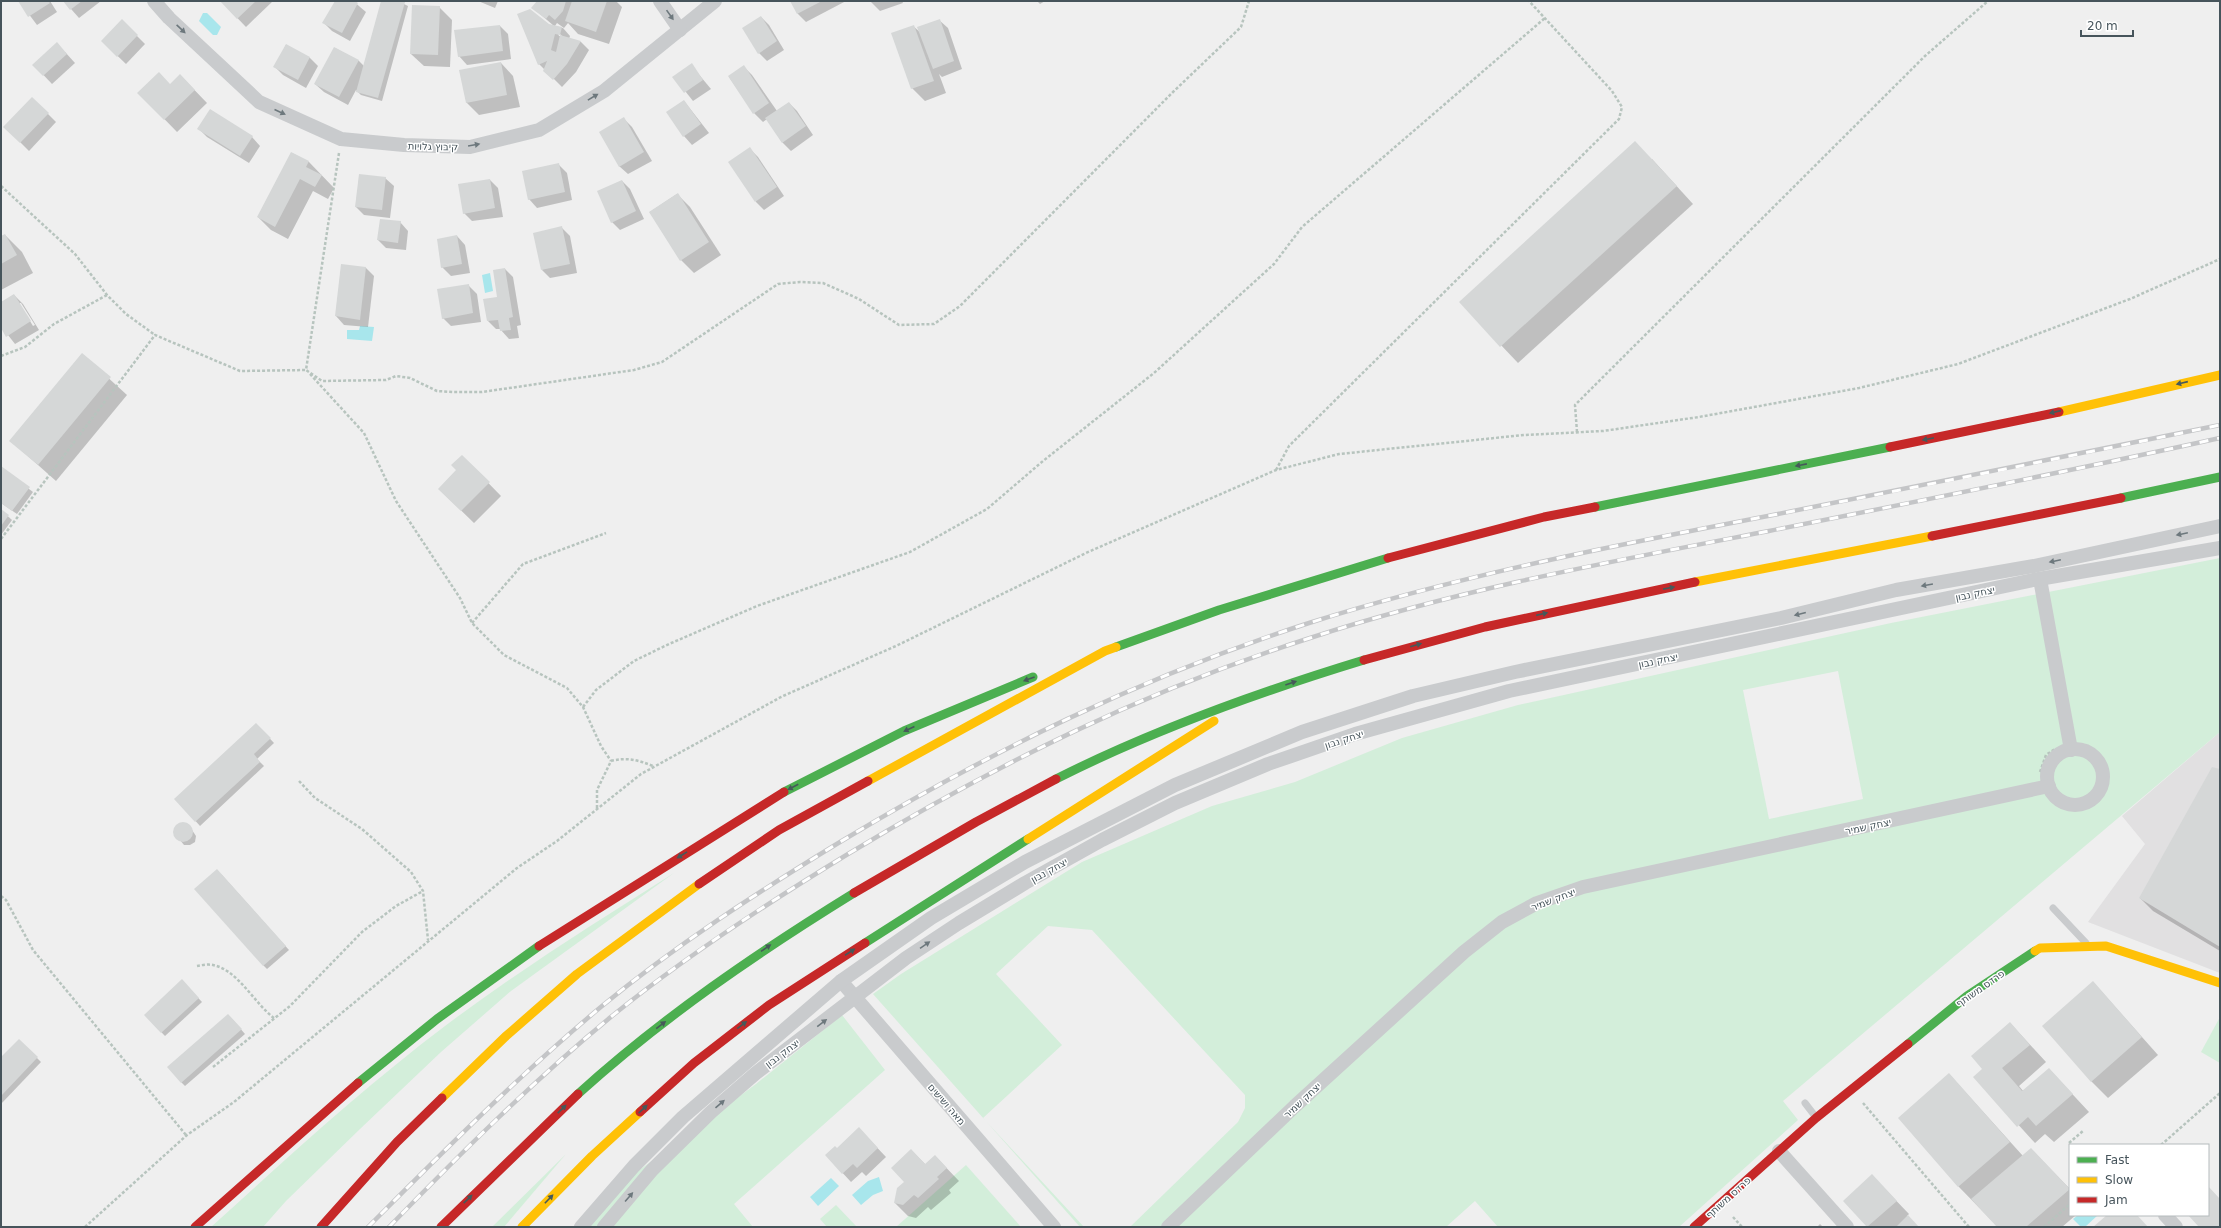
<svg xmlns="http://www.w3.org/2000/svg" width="2221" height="1228" font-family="'DejaVu Sans',Heebo,sans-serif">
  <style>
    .education { fill: #e1e0e1 }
    .green { fill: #d3eeda; fill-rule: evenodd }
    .water { fill: #a8e6ec }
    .shadow { fill: #0003; fill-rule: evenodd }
    .building { fill: #d5d7d7 }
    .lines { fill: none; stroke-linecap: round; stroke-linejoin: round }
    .path { stroke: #b7c4be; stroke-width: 2.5; stroke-dasharray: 3 2; stroke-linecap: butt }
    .lane { stroke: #c9cbcd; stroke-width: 7 }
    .street { stroke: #c9cbcd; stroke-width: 14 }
    .fast { stroke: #4caf50; stroke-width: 9 }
    .slow { stroke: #ffc107; stroke-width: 9 }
    .jam { stroke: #c62828; stroke-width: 9 }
    .rail-casing { stroke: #c4c5c7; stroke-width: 4.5 }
    .rail { stroke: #fff; stroke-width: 3; stroke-dasharray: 9; stroke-linecap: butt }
    .oneway { fill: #6d787d }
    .oneway2 { fill: #46595a }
    .labels { text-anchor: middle; stroke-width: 3; stroke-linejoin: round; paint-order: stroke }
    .street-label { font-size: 10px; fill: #46545b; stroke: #fff }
  </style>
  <rect width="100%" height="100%" fill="#efefef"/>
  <!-- education -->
  <path class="education" d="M2220,732V973L2088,922L2145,844L2122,816Z"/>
  <!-- green -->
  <g class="green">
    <path d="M2220,558V732L1783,1101L1798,1120L1679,1227H1498L1475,1201L1446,1227H1130L1238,1122L1245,1108V1095L1092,930L1048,926L996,974L1062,1045L983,1118L1084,1227H1080L873,994L901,974L1082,862L1212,806L1295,782L1402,738L1518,705L1891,623ZM1838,671L1863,799L1769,819L1743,690Z"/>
    <path d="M674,873L511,991L441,1052L360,1129L286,1201L263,1227H211C287,1158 363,1088 445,1026C518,971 596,922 674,873Z"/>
    <path d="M842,1015L885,1070L734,1204L753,1227H579L607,1194L756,1084Z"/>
    <path d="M2220,1017V1063L2201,1052Z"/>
    <path d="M566,1154L504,1227H492Z"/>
    <path d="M966,1165L1021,1227H896Z"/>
    <path d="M836,1205L857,1227H827L820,1219Z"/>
  </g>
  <!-- water -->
  <g class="water">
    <path d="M203,13H207L221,27L217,35H213L199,21Z"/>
    <path d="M490,273L493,291L485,293L482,275Z"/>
    <path d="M360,326L374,327L372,341L347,339V330H359Z"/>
    <path d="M879,1177L883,1191L873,1195L861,1205L852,1195L868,1181Z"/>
    <path d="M831,1178L839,1186L818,1206L810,1197Z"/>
    <path d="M2078,1215H2098L2085,1227H2081L2073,1219Z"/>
  </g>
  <!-- shadow -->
  <g class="shadow">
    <path d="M19,1H50L57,12L37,25Z"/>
    <path d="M64,1H101L79,18Z"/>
    <path d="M221,1H273L246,27Z"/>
    <path d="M336,1H353L366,12L350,41L332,31L324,23Z"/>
    <path d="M382,1H398L408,6L382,101L361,95L356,90L348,105L324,92L315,84L335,48L359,61L364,66Z"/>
    <path d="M478,1H498L495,8Z"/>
    <path d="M538,1H616L622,7L609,44L578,34L568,23L564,28L557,23L555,26L563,28L570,36L569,39L581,42L589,50L576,72L562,87L539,64L549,25L554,26L533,8ZM557,31L562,36H559Z"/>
    <path d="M791,1H846L806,22L798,14Z"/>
    <path d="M870,1H902L903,3L880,11Z"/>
    <path d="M1037,1H1045L1040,4Z"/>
    <path d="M439,7L452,20L450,67L424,66L411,54Z"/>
    <path d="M761,17L769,25L784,50L767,61L759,53Z"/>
    <path d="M939,20L948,28L962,69L942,77L939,74L946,93L925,101L912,88L913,26L921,33Z"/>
    <path d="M122,21L145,44L126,64L102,41Z"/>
    <path d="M500,26L508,34L511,59L467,65L459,56Z"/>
    <path d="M286,45L310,58L318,66L306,88L283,75L275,67Z"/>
    <path d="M65,52L75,63L52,84L34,65Z"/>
    <path d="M501,63L513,76L520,107L479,115L466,102Z"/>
    <path d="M691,65L711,89L693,101L674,77Z"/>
    <path d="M744,67L752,75L777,111L789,103L797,111L813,135L791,151L782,142L767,119L763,122L754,113L729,77Z"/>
    <path d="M180,75L207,103L177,132L139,93L170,85Z"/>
    <path d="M32,98L56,122L29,151L5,127Z"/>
    <path d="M684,101L709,133L692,145L684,136Z"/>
    <path d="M624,119L632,127L652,161L628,174L619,166Z"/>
    <path d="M199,129L252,137L260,146L249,163L207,137Z"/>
    <path d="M750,149L758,157L784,196L764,210L756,202Z"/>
    <path d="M292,153L309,162L334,188L328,199L313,191L288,239L271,230L258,217Z"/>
    <path d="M1652,159L1693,204L1518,363L1460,302Z"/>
    <path d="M558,164L567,173L572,200L537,208L529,199Z"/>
    <path d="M385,178L394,186L390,218L364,215L356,207Z"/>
    <path d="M490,180L498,188L503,217L472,221L464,213Z"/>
    <path d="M622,181L630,189L644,219L620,230L612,222Z"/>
    <path d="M677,194L690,207L721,255L694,273L681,260L650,212Z"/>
    <path d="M400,222L408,231L406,250L386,248L378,240Z"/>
    <path d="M562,228L570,236L577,273L550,278L542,270Z"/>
    <path d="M5,235L22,252L33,273L1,290V237Z"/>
    <path d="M457,236L465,245L470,273L451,276L442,267Z"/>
    <path d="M342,265L366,268L374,276L368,327L344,325L336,316Z"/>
    <path d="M505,269L513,277L521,325L517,326L519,338L509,339L500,329H496L488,321L498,298Z"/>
    <path d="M468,285L477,294L481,322L451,326L443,318Z"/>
    <path d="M14,295L23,304L39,330L15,344L1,326V303ZM19,303H21L35,325L33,326Z"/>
    <path d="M82,354L127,395L56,481L11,441Z"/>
    <path d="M462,456L501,496L474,523L439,489L457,470Z"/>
    <path d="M1,468L33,492L17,514L1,503Z"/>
    <path d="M1,510L12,520L1,535Z"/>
    <path d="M256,724L274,743L257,759L264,766L200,826L176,799Z"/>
    <path d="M2220,771V951L2153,911L2140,898Z"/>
    <path d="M182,823L188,824L196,836L195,842L190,845H184L175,834V828Z"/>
    <path d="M221,874L289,950L267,969L263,965Z"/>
    <path d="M2093,982L2158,1055L2108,1098L2091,1081Z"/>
    <path d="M186,985L202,1002L165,1036L145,1015Z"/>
    <path d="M232,1019L245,1034L185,1086L181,1082Z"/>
    <path d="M2010,1023L2046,1062L2019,1086L2024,1092L2049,1069L2089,1112L2054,1142L2045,1134L2035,1143L1975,1077L1984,1069Z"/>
    <path d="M19,1040L41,1062L1,1104V1059Z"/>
    <path d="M1949,1074L2023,1156L2031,1149L2070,1189V1215H2076L2062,1227H1998L1959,1187L1899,1118Z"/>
    <path d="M867,1137L886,1157L866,1176L862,1172L851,1182L826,1155Z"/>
    <path d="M911,1150L926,1165L935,1156L959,1181L949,1190L951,1193L931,1210L928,1207L916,1218L908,1216L895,1203L905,1182Z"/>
    <path d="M1884,1188L1909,1214L1907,1216L1918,1227H1868L1844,1201Z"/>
    <path d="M1820,1224L1823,1227H1817Z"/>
  </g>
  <!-- building -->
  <g class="building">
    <path d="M18,1H48L50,3L28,17Z"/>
    <path d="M63,1H82L70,10Z"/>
    <path d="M220,1H256L237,19Z"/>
    <path d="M335,1H355L358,3L342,33L322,23Z"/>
    <path d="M381,1L405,2L378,98L356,92Z"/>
    <path d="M537,1H566L563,11L555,20L549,15L546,19L531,8Z"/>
    <path d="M572,1H607L596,32L565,21Z"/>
    <path d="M790,1H822L797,14Z"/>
    <path d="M412,5L440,6L438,55L410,54Z"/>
    <path d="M530,9L549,24L562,27L560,35L555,34L551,50L556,52L560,35L581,41L567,64L553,80L543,71L547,61L538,65L517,14Z"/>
    <path d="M761,16L777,41L758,54L742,28Z"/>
    <path d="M122,19L138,35L117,57L101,41Z"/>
    <path d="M940,19L954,61L933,69L917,27Z"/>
    <path d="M500,25L503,51L458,57L454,30Z"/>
    <path d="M914,25L934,81L911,89L891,33Z"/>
    <path d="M57,42L67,54L43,76L32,65Z"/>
    <path d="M286,44L310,57L298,80L273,67Z"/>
    <path d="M334,47L359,60L339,97L314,84Z"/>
    <path d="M501,62L507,95L466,103L459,70Z"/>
    <path d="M692,63L703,80L684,93L672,77Z"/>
    <path d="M744,65L769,103L753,114L728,76Z"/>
    <path d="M159,72L170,84L180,74L195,90L164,120L137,93Z"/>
    <path d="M32,97L49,113L20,143L3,127Z"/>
    <path d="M684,100L701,124L683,137L666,112Z"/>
    <path d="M789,102L806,126L782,143L765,118Z"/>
    <path d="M210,109L253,136L240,156L197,129Z"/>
    <path d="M624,117L644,152L619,167L599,132Z"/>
    <path d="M1635,141L1677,186L1500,347L1459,302Z"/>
    <path d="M750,147L777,187L755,202L728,162Z"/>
    <path d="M291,152L309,161L306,167L322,175L315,187L300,179L275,227L257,217Z"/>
    <path d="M559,163L565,192L528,200L522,171Z"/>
    <path d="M359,174L386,177L382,210L355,207Z"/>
    <path d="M490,179L495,208L463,214L458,184Z"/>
    <path d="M622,180L636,211L611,223L597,191Z"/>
    <path d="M678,193L709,242L680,261L649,212Z"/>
    <path d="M380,219L401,221L398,243L377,240Z"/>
    <path d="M562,226L570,264L541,270L533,233Z"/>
    <path d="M5,234L17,255L1,264V236Z"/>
    <path d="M457,235L462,264L441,268L437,239Z"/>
    <path d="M341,264L366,267L360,320L335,316Z"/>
    <path d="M505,268L513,317L509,318L511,330L500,331L498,320L487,321L483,299L497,297L493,270Z"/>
    <path d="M469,284L473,313L442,319L437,289Z"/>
    <path d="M14,294L31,321L6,337L1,328V302Z"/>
    <path d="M82,353L111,377L38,465L9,441Z"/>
    <path d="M462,455L490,482L461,511L438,489L456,470L451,465Z"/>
    <path d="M1,466L30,487L12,511L1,503Z"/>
    <path d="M1,509L9,515L1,526Z"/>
    <path d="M256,723L271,738L254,754L260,762L195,822L174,799Z"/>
    <path d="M2212,767L2220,769V947L2139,898Z"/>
    <circle cx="183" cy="832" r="10"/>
    <path d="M217,869L286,946L263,966L194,889Z"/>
    <path d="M182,979L199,998L161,1033L144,1015Z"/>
    <path d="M2093,981L2142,1037L2091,1082L2042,1026Z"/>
    <path d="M228,1014L242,1029L181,1083L167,1067Z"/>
    <path d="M2010,1022L2030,1045L2002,1068L2022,1091L2049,1068L2073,1094L2036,1126L2028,1117L2017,1127L1973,1077L1982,1069L1971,1056Z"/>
    <path d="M19,1039L38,1057L1,1096V1057Z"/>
    <path d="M1949,1073L2010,1142L1958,1187L1898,1118Z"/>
    <path d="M859,1127L878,1148L857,1168L853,1164L842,1174L825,1155L835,1146L837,1148Z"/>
    <path d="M2031,1148L2070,1189L2026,1227H1997L1971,1199Z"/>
    <path d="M911,1149L925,1164L935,1155L947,1168L937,1177L939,1179L918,1198L914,1195L903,1205L894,1203L897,1188L904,1182L891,1168Z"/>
    <path d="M1872,1174L1897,1201L1867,1227L1843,1201Z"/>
    <path d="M2208,1186L2220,1199V1227H2199L2188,1215H2208Z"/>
    <path d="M1908,1215L1919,1227H1896Z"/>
    <path d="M2107,1215H2137L2148,1227H2093Z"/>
  </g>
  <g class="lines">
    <!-- path -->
    <g class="path">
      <path d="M339,153L306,370L322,381L386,380L396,376L410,378L437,391L453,392H482L634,370L662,362L778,284L800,282L823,283L859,299L899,325L934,324L960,306L1173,92L1241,27L1249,1"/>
      <path d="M1,186L75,254L107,295L126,314L155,335"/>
      <path d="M1,356L25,347L54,324L107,295"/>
      <path d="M310,374L364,433L396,501L460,598L472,623L504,655L567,688L583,707L601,746L611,761"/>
      <path d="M1577,432L1575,405L1925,56L1988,1"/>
      <path d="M1276,470L1289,446L1619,119L1622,107L1612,91L1529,1"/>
      <path d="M1,539L155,335L240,371L307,370"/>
      <path d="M472,623L523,564L606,533"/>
      <path d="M583,707L596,690L634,661L669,644L757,606L910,552L987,509L1043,461L1154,373L1274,264L1302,227L1545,18"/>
      <path d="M2040,772L2046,755L2055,749"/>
      <path d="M299,781L315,798L362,829L411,872L423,891L428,940"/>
      <path d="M597,808V790L611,761C627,757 638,760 653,766"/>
      <path d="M1,896L6,900L33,950L186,1135"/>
      <path d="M197,966C202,965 208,964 213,965C238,970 254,1003 274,1018"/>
      <path d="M213,1067L290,1006L362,932L396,906L423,891"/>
      <path d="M1863,1103L1969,1227"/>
      <path d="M2069,1143L2083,1131"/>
      <path d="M2161,1145L2220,1093"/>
      <path d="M1733,1217L1742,1227"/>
      <path d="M85,1227L187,1135L234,1102L517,868L557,841L641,774L781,697L898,645L1086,553L1276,470L1339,454L1524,435L1603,431L1699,417L1859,388L1958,364L2130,299L2220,259"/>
      <path d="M2044,1227L2070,1204"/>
    </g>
    <!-- lane -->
    <g class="lane">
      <path d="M2053,908L2086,943"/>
      <path d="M1805,1103L1815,1116"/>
    </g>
    <!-- street -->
    <g class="street">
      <path d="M154,1L169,18L259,102L341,139L404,145L470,147L539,130L604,91L715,1"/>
      <path d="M660,1L680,30"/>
      <path d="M2040,579L2071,750"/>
      <circle cx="2075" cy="777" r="28"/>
      <path d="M841,981L1054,1227"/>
      <path d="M1779,1151L1847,1227"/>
      <path d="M2165,1215L2176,1227"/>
      <path d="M581,1227L634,1166L683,1117L841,981L931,918L1025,862L1175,785L1302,732L1413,696L1515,672L1781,618L1896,590L2034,566L2220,526"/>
      <path d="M604,1227L652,1170L711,1112L756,1073L906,958L959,923L1025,883L1102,840L1175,803L1268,764L1355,734L1509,691L2033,580L2220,548"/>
      <path d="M1168,1227L1295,1106L1464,952L1502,922L1537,903L1583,887L2049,786"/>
    </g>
    <!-- fast -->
    <g class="fast">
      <path d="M2121,498L2220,477"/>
      <path d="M1595,507L1890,447"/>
      <path d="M1116,647L1219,610L1388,558"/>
      <path d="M1056,779C1155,729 1259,692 1364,660"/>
      <path d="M784,792L904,731L1033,677"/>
      <path d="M865,943L1028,839"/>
      <path d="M1908,1044L1967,996L2035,951"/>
      <path d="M358,1083L437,1019L539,946"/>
      <path d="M578,1094C663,1017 757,953 854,893"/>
    </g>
    <!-- slow -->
    <g class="slow">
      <path d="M2059,412L2220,375"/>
      <path d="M1695,582L1932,536"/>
      <path d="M868,781L1105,651L1116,647"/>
      <path d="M1028,839L1214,721"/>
      <path d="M2035,951L2040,948L2106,946L2220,983"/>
      <path d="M442,1098L505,1037L577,974L699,884"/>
      <path d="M522,1227L592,1156L640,1112"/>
    </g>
    <!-- jam -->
    <g class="jam">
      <path d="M1890,447L2059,412"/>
      <path d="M1932,536L2121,498"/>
      <path d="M1388,558L1544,517L1595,507"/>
      <path d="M1364,660L1485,627L1695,582"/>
      <path d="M699,884L779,830L868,781"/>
      <path d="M854,893L976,822L1056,779"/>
      <path d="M539,946L784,792"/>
      <path d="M640,1112L694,1063L769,1005L865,943"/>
      <path d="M195,1227L358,1083"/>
      <path d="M321,1227L397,1142L442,1098"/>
      <path d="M441,1227L578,1094"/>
      <path d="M1694,1227L1816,1118L1908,1044"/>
    </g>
    <!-- rail casing -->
    <g class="rail-casing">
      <g id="rail">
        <path d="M368,1227C444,1151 519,1075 602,1006C676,945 758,892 840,842C991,751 1141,677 1309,623C1461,575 1617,545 1773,515C1922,486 2071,456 2220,425"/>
        <path d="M389,1227C460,1154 533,1081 612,1016C686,956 766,904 848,854C997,764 1144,691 1310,638C1460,589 1614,561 1769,531C1920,501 2070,471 2220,438"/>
      </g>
    </g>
    <!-- rail -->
    <use href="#rail" class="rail"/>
  </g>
  <!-- one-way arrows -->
  <defs><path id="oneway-solid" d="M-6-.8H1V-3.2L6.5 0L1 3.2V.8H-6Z"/></defs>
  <g class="oneway">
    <use href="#oneway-solid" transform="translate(670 15) rotate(55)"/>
    <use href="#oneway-solid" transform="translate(181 29) rotate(43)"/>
    <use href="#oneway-solid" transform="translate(593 97) rotate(-31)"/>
    <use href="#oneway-solid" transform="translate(280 112) rotate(24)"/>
    <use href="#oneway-solid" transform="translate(474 145) rotate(-10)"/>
    <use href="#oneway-solid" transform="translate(2182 534) rotate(168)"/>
    <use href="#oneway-solid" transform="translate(2055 561) rotate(168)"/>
    <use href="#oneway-solid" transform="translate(1927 585) rotate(170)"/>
    <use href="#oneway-solid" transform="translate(1800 614) rotate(166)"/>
    <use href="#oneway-solid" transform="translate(925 945) rotate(-34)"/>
    <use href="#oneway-solid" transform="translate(822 1023) rotate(-37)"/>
    <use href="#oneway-solid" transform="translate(720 1104) rotate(-41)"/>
    <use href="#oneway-solid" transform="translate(629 1197) rotate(-49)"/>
  </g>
  <g class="oneway2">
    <use href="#oneway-solid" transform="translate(2182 383) rotate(167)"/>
    <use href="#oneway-solid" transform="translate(2055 412) rotate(167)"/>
    <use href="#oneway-solid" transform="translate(1928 439) rotate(169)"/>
    <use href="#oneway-solid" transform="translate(1801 465) rotate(169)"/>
    <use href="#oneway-solid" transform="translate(1669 588) rotate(-11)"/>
    <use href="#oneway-solid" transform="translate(1542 614) rotate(-13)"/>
    <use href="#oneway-solid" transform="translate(1416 645) rotate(-16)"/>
    <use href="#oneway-solid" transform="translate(1029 679) rotate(160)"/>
    <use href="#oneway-solid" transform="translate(1291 683) rotate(-19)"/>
    <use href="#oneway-solid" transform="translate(909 729) rotate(155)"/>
    <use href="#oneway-solid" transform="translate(793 787) rotate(152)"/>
    <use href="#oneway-solid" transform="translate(682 855) rotate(148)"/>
    <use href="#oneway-solid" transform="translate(766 948) rotate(-34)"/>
    <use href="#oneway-solid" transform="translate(850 952) rotate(-33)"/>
    <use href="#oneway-solid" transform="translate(661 1025) rotate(-37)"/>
    <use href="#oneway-solid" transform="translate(742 1025) rotate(-37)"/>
    <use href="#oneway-solid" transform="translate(562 1109) rotate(-44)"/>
    <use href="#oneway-solid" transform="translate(643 1109) rotate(-43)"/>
    <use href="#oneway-solid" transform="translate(468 1199) rotate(-44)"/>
    <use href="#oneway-solid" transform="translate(549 1199) rotate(-46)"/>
  </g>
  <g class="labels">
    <!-- street labels -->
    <g class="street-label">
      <text transform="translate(433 146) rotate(1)" y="4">קיבוץ גלויות</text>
      <text transform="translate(1975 593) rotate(-12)" y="4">יצחק נבון</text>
      <text transform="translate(1658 660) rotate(-12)" y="4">יצחק נבון</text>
      <text transform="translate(1344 739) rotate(-18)" y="4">יצחק נבון</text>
      <text transform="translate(1868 826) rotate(-12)" y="4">יצחק שמיר</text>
      <text transform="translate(1049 870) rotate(-29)" y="4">יצחק נבון</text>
      <text transform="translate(1553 899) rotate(-21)" y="4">יצחק שמיר</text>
      <text transform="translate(1980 988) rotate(-35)" y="4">פרדס משותף</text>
      <text transform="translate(782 1053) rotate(-37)" y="4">יצחק נבון</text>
      <text transform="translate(1302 1100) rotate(-43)" y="4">יצחק שמיר</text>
      <text transform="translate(947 1104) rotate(49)" y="4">מאה ושישים</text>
      <text transform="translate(1728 1197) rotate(-42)" y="4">פרדס משותף</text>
    </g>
  </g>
  <!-- border -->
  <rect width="2221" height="1228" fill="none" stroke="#46545b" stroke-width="4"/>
  <!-- legend -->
  <rect x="2069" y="1144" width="140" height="72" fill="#ffffff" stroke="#b5bbbd"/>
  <rect x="2077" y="1157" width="20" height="6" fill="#4caf50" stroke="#b5bbbd"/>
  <text x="2105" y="1164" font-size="12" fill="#46545b">Fast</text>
  <rect x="2077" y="1177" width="20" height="6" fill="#ffc107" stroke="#b5bbbd"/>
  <text x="2105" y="1184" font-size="12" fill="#46545b">Slow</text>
  <rect x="2077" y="1197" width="20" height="6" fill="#c62828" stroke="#b5bbbd"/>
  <text x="2105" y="1204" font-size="12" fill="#46545b">Jam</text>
  <!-- scale -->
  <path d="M2081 30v6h52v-6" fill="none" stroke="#46545b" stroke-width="2"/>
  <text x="2087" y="30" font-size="12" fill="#46545b" stroke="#ffffff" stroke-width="3" paint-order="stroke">20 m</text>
</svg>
